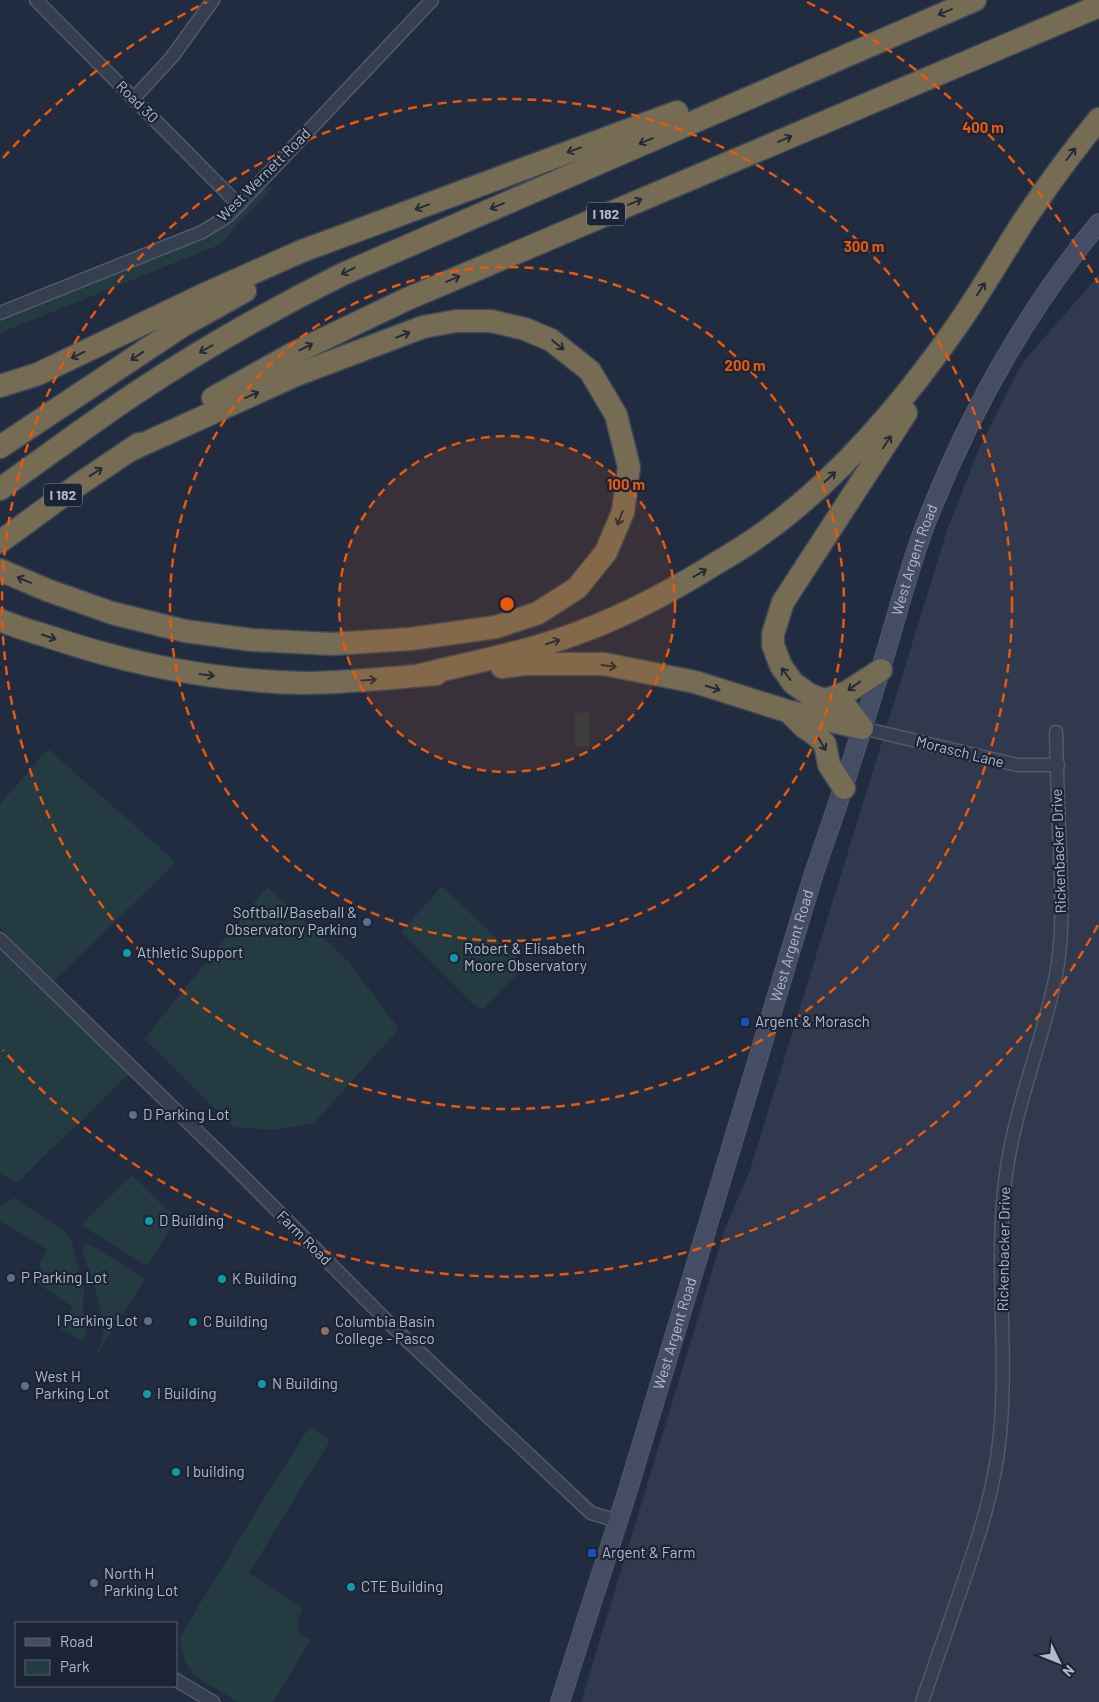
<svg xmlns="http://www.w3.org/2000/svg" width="1099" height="1702" font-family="Barlow,sans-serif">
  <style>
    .airport { fill: #30394d }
    .green { fill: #243b41 }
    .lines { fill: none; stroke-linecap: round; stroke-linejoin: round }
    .street-casing { stroke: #515a6a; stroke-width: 15 }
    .secondary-casing { stroke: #515a6a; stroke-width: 20 }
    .highway-casing { stroke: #3e4757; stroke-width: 25 }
    .street { stroke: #363f4f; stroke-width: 12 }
    .secondary { stroke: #444d63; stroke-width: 18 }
    .highway { stroke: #766b53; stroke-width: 22 }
    .oneway { stroke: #242b37 }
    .ring { fill: none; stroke: #e8590c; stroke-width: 2.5; stroke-dasharray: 9 6 }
    .service-dot { fill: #5c6f8a; stroke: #1b2434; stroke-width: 2 }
    .culture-dot { fill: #0f9aa8; stroke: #1b2434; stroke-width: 2 }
    .transit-dot { fill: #1a4fb4; stroke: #1b2434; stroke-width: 2 }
    .education-dot { fill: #8d6e63; stroke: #1b2434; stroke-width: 2 }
    .labels { text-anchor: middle; stroke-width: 4.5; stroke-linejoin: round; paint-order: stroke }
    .shield { fill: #1b2434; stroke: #858d9d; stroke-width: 1 }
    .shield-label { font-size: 14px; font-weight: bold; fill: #b2baca }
    .street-label { font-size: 15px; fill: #b2baca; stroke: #1b2434 }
    .poi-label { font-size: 15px; fill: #b2baca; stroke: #1b2434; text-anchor: start }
    .centre { fill: #e8590c; stroke: #1b2434; stroke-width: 2.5 }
    .ring-label { font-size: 15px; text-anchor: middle; font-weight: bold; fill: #e8590c; stroke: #1b2434; stroke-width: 4.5; stroke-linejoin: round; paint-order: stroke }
  </style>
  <rect width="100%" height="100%" fill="#222c40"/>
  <!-- airport -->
  <path class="airport" d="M1099,275V1702H581L725,1229L750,1170L948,527L979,449L1022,363Z"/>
  <!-- green -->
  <g class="green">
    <path d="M274,186L219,245L0,333V320L208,236L228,224L263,189Z"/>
    <path d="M589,712L590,746L575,747L574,713Z"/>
    <path d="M48,749L176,862L54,981L0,928V804Z"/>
    <path d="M442,886L525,966L482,1010L470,1001L401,932Z"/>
    <path d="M267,887L347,960L399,1029L314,1123L274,1130L234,1127L144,1039Z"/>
    <path d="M0,944L132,1071L17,1183L0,1173Z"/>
    <path d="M132,1175L164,1207L178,1216L147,1266L81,1225Z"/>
    <path d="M14,1198L65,1231L72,1242L84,1290L83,1310L87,1329L83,1342L61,1329L73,1307L34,1281L41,1267L40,1264L47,1249L0,1221V1206Z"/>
    <path d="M85,1244L96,1248L145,1279L92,1362C95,1356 100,1348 102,1341C107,1314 90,1275 82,1249Z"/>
    <path d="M310,1426L330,1441L249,1573L303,1608L297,1622L301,1635L311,1640L273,1702H238L195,1676L186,1664L182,1651L180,1642L184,1630L257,1510Z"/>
  </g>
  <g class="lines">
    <!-- street casing -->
    <g class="street-casing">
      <g id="street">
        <path d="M36,0L239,205"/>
        <path d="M134,98L172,57L213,0"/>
        <path d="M0,313L202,232L228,216L432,0"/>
        <path d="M862,728L1017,765H1058"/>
        <path d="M0,939L234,1167L395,1329L591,1513L618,1521"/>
        <path d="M176,1680L213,1702"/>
        <path d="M922,1702C935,1664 948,1627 961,1589C978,1539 995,1489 1000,1435C1008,1351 995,1266 1005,1182C1013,1111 1042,1045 1056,975C1064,934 1061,892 1060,851C1058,811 1057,771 1056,732"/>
      </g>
    </g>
    <!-- secondary casing -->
    <g class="secondary-casing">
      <g id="secondary">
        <path id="s1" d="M560,1702L627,1493L814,873C838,805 860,737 881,668C896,620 908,570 926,523C968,416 1025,312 1099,223"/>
      </g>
    </g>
    <!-- highway casing -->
    <g class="highway-casing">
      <g id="highway">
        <path d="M0,386L38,374L205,294L302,251L677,112"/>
        <path d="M213,398L292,354L407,299L1099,6"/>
        <path d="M0,447L182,326L245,291"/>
        <path d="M0,489C47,456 92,422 139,391C205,347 273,309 343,274L975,0"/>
        <path d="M0,542L75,487L139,444"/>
        <path d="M0,570L47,590L112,613L185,631L252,640L332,644L410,639L496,627L538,613L577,588L606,552L623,512L629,467L616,415L590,371L551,340L525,329L491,321H456L423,327L296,375L128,451"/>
        <path d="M0,620C16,627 34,632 50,637C132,665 217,681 303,683C347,683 392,678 436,674"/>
        <path d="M502,667L524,664H604L695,682L787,711L862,728"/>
        <path d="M421,675C472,662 525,653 575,634C620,618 662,596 702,572C718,562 734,553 749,543C831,488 898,410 954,330C979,295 1000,258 1023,222C1047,186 1072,152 1099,119"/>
        <path d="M826,700L847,692L881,670"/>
        <path d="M790,713L804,727L817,736L825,744L829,765L844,788"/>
        <path d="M862,728L847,708L810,695L793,683L781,666L773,645V634L783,602L906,413"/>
      </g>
    </g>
    <!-- street -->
    <use href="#street" class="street"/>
    <!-- secondary -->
    <use href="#secondary" class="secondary"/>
    <!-- highway -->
    <use href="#highway" class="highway"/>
  </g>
  <!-- one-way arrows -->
  <defs><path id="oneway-shaft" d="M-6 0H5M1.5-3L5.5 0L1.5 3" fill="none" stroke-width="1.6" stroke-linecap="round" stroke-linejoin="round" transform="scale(1.25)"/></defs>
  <g class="oneway">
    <use href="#oneway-shaft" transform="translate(945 12) rotate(157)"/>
    <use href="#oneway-shaft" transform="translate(785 139) rotate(-23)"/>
    <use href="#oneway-shaft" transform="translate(646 141) rotate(157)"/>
    <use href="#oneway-shaft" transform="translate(574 150) rotate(160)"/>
    <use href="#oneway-shaft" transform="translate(1071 154) rotate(-53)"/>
    <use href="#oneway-shaft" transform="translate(635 202) rotate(-23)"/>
    <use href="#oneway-shaft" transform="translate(497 206) rotate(157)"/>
    <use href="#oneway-shaft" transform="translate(422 207) rotate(160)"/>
    <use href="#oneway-shaft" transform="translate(348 271) rotate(153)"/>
    <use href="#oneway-shaft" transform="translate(453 279) rotate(-23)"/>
    <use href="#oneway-shaft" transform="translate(981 289) rotate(-57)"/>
    <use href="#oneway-shaft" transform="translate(403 335) rotate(-21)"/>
    <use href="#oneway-shaft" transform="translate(558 345) rotate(39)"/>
    <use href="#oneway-shaft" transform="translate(306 347) rotate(-27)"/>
    <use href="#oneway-shaft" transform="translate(206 349) rotate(150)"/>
    <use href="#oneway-shaft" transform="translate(78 355) rotate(154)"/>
    <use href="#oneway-shaft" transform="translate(137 356) rotate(146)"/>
    <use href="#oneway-shaft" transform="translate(252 395) rotate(-24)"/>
    <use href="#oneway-shaft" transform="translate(887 442) rotate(-57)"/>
    <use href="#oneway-shaft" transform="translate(96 472) rotate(-34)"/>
    <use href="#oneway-shaft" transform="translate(830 477) rotate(-43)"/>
    <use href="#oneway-shaft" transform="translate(620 518) rotate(111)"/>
    <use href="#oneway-shaft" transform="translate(700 573) rotate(-31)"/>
    <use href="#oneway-shaft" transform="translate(24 580) rotate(-157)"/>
    <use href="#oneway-shaft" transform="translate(49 637) rotate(19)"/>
    <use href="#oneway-shaft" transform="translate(553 642) rotate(-18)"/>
    <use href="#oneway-shaft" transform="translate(609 666) rotate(8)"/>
    <use href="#oneway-shaft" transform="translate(786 674) rotate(-127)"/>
    <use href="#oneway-shaft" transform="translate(207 675) rotate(8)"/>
    <use href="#oneway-shaft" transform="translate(369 680) rotate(-4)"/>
    <use href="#oneway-shaft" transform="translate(854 686) rotate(144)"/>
    <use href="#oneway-shaft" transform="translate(713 688) rotate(17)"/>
    <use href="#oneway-shaft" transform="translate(822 744) rotate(59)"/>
  </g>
  <!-- distance rings -->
  <circle cx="507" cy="604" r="168" fill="#e8590c" fill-opacity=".12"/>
  <g class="ring">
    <circle cx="507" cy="604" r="168"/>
    <circle cx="507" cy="604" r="337"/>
    <circle cx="507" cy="604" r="505"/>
    <path d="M1098 925A673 673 0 0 1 3 1050M3 158A673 673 0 0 1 207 2M807 2A673 673 0 0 1 1098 283"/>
  </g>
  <!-- markers -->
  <g class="service-dot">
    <circle cx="367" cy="922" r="5"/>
    <circle cx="133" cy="1115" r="5"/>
    <circle cx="11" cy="1278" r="5"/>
    <circle cx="148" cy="1321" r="5"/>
    <circle cx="25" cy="1386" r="5"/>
    <circle cx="94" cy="1583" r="5"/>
  </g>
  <g class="culture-dot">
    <circle cx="127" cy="953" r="5"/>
    <circle cx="454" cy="958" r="5"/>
    <circle cx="149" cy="1221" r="5"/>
    <circle cx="222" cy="1279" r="5"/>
    <circle cx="193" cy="1322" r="5"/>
    <circle cx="262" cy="1384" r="5"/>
    <circle cx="147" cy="1394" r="5"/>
    <circle cx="176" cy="1472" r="5"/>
    <circle cx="351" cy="1587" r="5"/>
  </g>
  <g class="transit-dot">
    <rect x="740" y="1017" width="10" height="10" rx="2.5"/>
    <rect x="587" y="1548" width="10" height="10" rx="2.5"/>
  </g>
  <circle class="education-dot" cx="325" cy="1331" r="5"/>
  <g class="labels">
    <!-- shield labels -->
    <g class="shield">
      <rect x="587" y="202.5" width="38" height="23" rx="4"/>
      <rect x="44" y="483.5" width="38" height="23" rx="4"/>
    </g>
    <g class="shield-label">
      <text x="606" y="219">I 182</text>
      <text x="63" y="500">I 182</text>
    </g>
    <!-- street labels -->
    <g class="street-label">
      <text transform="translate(137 102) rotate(45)" y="5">Road 30</text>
      <text transform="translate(264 175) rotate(-45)" y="5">West Wernett Road</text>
      <text dy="5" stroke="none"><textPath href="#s1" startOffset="1196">West Argent Road</textPath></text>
      <text transform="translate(960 752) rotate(14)" y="5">Morasch Lane</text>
      <text transform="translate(1059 851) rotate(-92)" y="5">Rickenbacker Drive</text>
      <text dy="5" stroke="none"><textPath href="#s1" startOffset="791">West Argent Road</textPath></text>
      <text transform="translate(304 1238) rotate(45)" y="5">Farm Road</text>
      <text transform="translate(1004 1249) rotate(-89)" y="5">Rickenbacker Drive</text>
      <text dy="5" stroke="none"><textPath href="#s1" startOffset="386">West Argent Road</textPath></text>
    </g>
    <!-- poi labels -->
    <g class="poi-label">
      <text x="357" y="918" text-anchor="end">Softball/Baseball &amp;<tspan x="357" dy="17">Observatory Parking</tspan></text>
      <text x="464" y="954">Robert &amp; Elisabeth<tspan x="464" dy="17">Moore Observatory</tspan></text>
      <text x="137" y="958">Athletic Support</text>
      <text x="755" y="1027">Argent &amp; Morasch</text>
      <text x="143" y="1120">D Parking Lot</text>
      <text x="159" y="1226">D Building</text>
      <text x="21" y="1283">P Parking Lot</text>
      <text x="232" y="1284">K Building</text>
      <text x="138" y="1326" text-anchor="end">I Parking Lot</text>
      <text x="203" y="1327">C Building</text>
      <text x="335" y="1327">Columbia Basin<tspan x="335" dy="17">College - Pasco</tspan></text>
      <text x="35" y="1382">West H<tspan x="35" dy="17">Parking Lot</tspan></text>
      <text x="272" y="1389">N Building</text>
      <text x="157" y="1399">I Building</text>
      <text x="186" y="1477">I building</text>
      <text x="602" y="1558">Argent &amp; Farm</text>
      <text x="104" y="1579">North H<tspan x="104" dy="17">Parking Lot</tspan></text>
      <text x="361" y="1592">CTE Building</text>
    </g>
  </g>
  <circle cx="507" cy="604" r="8" class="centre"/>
  <g class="ring-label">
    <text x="983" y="133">400 m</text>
    <text x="864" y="252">300 m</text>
    <text x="745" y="371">200 m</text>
    <text x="626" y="490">100 m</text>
  </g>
  <!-- legend -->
  <rect x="15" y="1622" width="162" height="65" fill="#1b2434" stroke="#576070"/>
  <rect x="25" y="1638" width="25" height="8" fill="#444d63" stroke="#576070"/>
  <text x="60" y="1647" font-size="15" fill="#b2baca">Road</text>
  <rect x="25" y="1660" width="25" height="15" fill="#243b41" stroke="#576070"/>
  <text x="60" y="1672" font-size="15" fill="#b2baca">Park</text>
  <!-- north arrow -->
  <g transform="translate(1059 1662) rotate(133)" stroke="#1b2434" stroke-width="4" paint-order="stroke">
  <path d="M0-4L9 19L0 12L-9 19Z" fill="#b2baca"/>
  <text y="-8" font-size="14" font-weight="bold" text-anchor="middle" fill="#b2baca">N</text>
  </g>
</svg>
